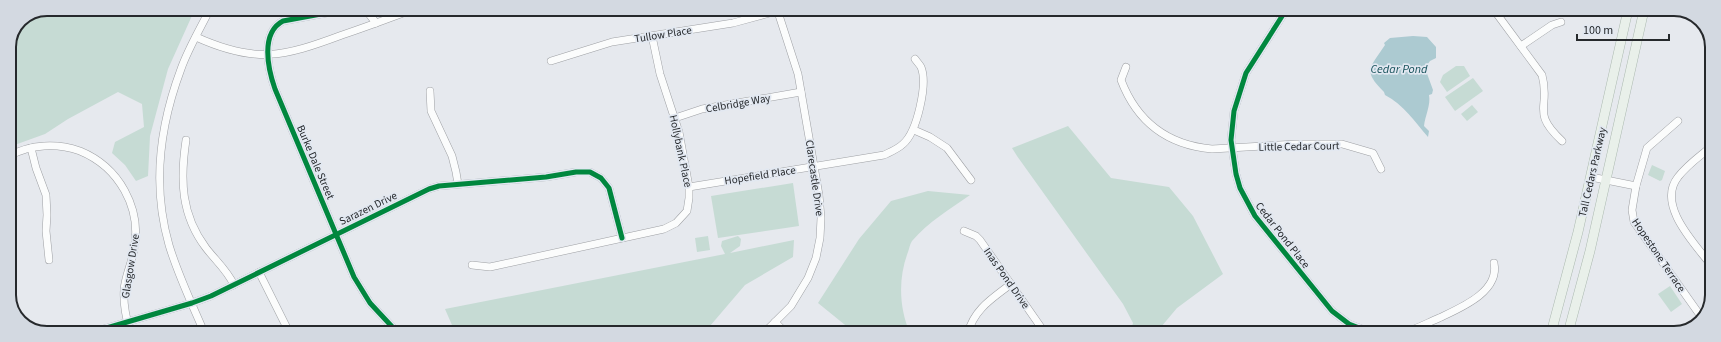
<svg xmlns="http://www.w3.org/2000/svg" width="1721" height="342" font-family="'Source Sans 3',sans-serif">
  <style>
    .green { fill: #c6dbd4 }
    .water { fill: #accad1 }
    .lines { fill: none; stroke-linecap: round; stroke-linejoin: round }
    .minor-casing { stroke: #9ea0a4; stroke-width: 8 }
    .major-casing { stroke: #aab8ae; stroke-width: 10 }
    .minor { stroke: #fbfcfc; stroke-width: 7 }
    .major { stroke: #e9f0ea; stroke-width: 9 }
    .cycleway-casing { stroke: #e2e8f1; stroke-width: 8 }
    .cycleway { stroke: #00873e; stroke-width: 5 }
    .labels { text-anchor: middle; stroke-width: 3.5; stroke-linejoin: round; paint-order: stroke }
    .street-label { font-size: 11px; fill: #26292c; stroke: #e2e8f1 }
    .water-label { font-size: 12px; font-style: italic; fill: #16515a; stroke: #e2e8f1 }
    .rim { fill: none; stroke: #26292c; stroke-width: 2 }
  </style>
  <rect width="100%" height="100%" fill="#e6e9ee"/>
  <!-- green -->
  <g class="green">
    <path d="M47,9H195L168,69L150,136L148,176L136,181L125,165L112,153L115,142L144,127L142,104L118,92L68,119L45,134L9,147V47L20,20Z"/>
    <path d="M1456,66H1464L1470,76L1447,92L1440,82L1443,75Z"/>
    <path d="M1473,78L1483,91L1455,111L1445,97Z"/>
    <path d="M1472,105L1478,112L1467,121L1461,114Z"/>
    <path d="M1068,126L1111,178L1169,187L1193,216L1223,274L1177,308L1156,333H1130L1133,323L1123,304L1017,156L1012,148Z"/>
    <path d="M1652,165L1665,171L1662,180L1660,181L1648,175Z"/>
    <path d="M793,183L799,226L718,238L711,196Z"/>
    <path d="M928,191L970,195C950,209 928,222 912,241C910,244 909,249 908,252C898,278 899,308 910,333H855L818,303L859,239L891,201Z"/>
    <path d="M708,236L710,250L697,252L695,238Z"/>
    <path d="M738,236L741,239L740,246L730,253L794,240L793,257L745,285L704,333L455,332L445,309L725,254L721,246L722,241Z"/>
    <path d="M1670,286L1682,304L1671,312L1658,294Z"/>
  </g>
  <!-- water -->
  <path class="water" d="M1413,36L1427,37L1436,47V58L1430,61L1425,68L1433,90L1432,94L1429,95C1431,105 1425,116 1424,126L1429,131L1428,137C1414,121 1404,105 1385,95L1384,92C1362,70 1370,68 1385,45L1384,43L1390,38Z"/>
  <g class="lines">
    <!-- minor casing -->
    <g class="minor-casing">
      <g id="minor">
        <path d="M348,9L283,21C260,33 268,69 275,89L354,277L370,303L397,332"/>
        <path d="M361,9L369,14L376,23"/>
        <path d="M1286,10L1246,73L1234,111L1231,140L1236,174L1240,188L1255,216L1332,311L1349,324L1372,333"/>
        <path d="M1494,10L1542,75C1551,108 1530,111 1562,141"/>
        <path d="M196,37C256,64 283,57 342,35C366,27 390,18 414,9"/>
        <path d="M1521,46L1552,25L1561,22"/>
        <path d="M551,61L612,42L733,23L777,11"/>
        <path d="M1126,67L1121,80C1137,122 1168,145 1212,149L1297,144H1342L1373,153L1381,169"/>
        <path d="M430,91L431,111L452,156L456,172L458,184"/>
        <path d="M675,118L702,109L801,92"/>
        <path d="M1678,121L1647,148L1636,186L1632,210L1634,222L1702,318"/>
        <path d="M914,130L930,137L947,148L971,180"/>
        <path d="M186,140C180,180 181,215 206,248C216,261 227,270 234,285"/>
        <path d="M31,148L36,168L46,195L47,215L46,231L49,260"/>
        <path d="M9,156C31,144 57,143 80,151C119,167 142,208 134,249C132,263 125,276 124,290C123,305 126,318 130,332"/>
        <path d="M1591,177L1636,186"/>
        <path d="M689,187L884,155C890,152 898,149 903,144C917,132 928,84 921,67C920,65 917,62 915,59"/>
        <path d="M964,231L976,236L980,240L1045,333"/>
        <path d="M472,265L490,267L664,229L676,223L687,211L689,198V187L679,132L660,74L652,36"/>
        <path d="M1711,265C1695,244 1656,205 1678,177C1687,165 1700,156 1712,146"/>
        <path d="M259,272L289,332"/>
        <path d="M775,322L786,333"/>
        <path d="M93,332L192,303L211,296L429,189L439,186L546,177L576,172H590L601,178L609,188L622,238"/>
        <path d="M204,332C192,304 178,275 169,245C152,186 160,125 181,69C188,49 200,29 210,9"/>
        <path d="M384,332L390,326"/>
        <path d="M764,333L791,306L808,278L816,258L820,238L821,218L819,195L798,74L777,9"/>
        <path d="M968,333C974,309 993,298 1011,284"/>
        <path d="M1402,333C1415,330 1427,323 1439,318C1460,308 1500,292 1494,263"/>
      </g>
    </g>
    <!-- major casing -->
    <g class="major-casing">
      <g id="major">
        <path d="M1551,333L1578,232L1628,10"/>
        <path d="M1568,333L1590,251L1644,10"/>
      </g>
    </g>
    <!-- minor -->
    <use href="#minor" class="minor"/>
    <!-- major -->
    <use href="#major" class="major"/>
    <!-- cycleway casing -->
    <g class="cycleway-casing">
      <g id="cycleway">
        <path d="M348,9L283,21C260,33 268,69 275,89L354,277L370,303L397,332"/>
        <path d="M1286,10L1246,73L1234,111L1231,140L1236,174L1240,188L1255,216L1332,311L1349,324L1372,333"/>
        <path d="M93,332L192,303L211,296L429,189L439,186L546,177L576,172H590L601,178L609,188L622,238"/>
      </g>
    </g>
    <!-- cycleway -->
    <use href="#cycleway" class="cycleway"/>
  </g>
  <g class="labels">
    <!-- street labels -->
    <g class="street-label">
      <text transform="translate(663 34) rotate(-9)" y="4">Tullow Place</text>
      <text transform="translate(738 103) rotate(-10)" y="4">Celbridge Way</text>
      <text transform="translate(1299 146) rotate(-1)" y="4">Little Cedar Court</text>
      <text transform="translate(681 151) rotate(78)" y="4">Hollybank Place</text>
      <text transform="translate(316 162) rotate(67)" y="4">Burke Dale Street</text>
      <text transform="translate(1592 172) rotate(-77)" y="4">Tall Cedars Parkway</text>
      <text transform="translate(760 175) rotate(-9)" y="4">Hopefield Place</text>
      <text transform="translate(815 178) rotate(82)" y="4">Clarecastle Drive</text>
      <text transform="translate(368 208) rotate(-26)" y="4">Sarazen Drive</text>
      <text transform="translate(1283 235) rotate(52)" y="4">Cedar Pond Place</text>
      <text transform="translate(1659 255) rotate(56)" y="4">Hopestone Terrace</text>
      <text transform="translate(130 266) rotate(-81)" y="4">Glasgow Drive</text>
      <text transform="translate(1007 278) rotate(55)" y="4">Inas Pond Drive</text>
    </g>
    <!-- water labels -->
    <g class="water-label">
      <text x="1399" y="73">Cedar Pond</text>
    </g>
  </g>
  <!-- crop -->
  <path d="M0 0H1721V342H0ZM47 16H1674A31 31 0 0 1 1705 47V295A31 31 0 0 1 1674 326H47A31 31 0 0 1 16 295V47A31 31 0 0 1 47 16Z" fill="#d3d9e1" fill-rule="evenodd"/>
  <path class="rim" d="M47 16H1674A31 31 0 0 1 1705 47V295A31 31 0 0 1 1674 326H47A31 31 0 0 1 16 295V47A31 31 0 0 1 47 16Z"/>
  <!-- scale -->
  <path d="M1577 34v6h92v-6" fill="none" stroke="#26292c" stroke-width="2"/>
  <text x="1583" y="34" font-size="12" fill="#26292c" stroke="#e2e8f1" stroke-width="3" paint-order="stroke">100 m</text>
</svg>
